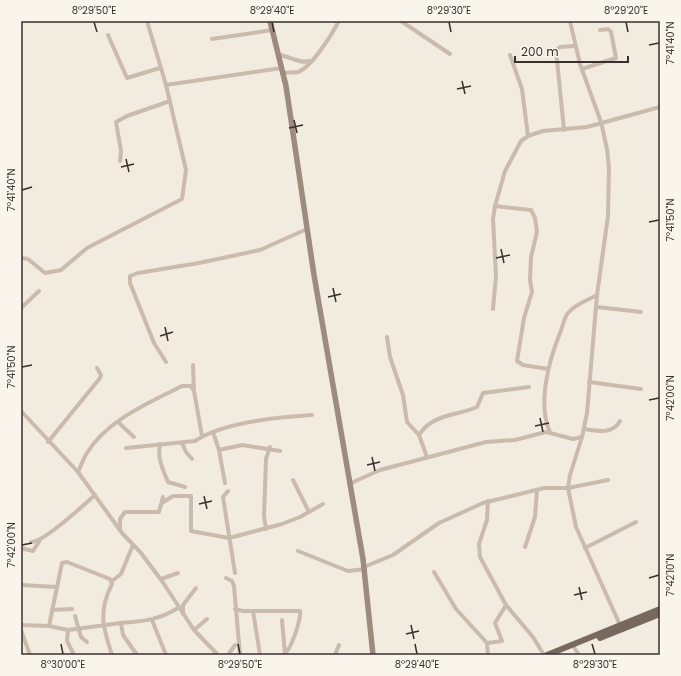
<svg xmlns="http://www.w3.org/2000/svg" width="681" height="676" font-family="Poppins,sans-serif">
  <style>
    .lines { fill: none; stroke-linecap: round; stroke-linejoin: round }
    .street { stroke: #cabbac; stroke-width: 4 }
    .secondary { stroke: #9d8b7d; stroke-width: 5.5 }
    .primary { stroke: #79685d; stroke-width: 6 }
    .ticks { fill: none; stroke: #38302b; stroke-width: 1.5 }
    .neatline { fill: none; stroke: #38302b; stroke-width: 1.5 }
    .ticks-label { font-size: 10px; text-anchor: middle; fill: #38302b }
  </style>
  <rect width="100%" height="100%" fill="#f2ebe0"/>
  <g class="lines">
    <!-- street -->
    <g class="street">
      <path d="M401,21L450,54"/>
      <path d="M570,21L580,64L601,122L607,149L609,168L608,216L597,295L587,413L582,437L570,475L568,488L576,527L620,625"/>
      <path d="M108,35L127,78L160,68"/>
      <path d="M212,39L272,30"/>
      <path d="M279,55C289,56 300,64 309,61"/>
      <path d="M510,55L522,89L528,136"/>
      <path d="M582,69L616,58L611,32L608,29L600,30"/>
      <path d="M283,73C287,72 294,73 298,72C312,67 332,34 339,21"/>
      <path d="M166,85L282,68"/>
      <path d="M564,130L556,50L560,47L575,46"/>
      <path d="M120,161L121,151L116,122L127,116L170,101"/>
      <path d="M495,206L531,210L535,218L537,232L531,257L530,280L532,292L524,318L517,361L523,365L548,369"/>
      <path d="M21,258L28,259L45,273L61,270L87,248L182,199L186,170L166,85L147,21"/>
      <path d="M597,307L641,312"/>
      <path d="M21,308L39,291"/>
      <path d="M493,309L496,276L493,219L495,206L505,171L521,141L528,136L543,131L587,127L660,107"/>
      <path d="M387,337L390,357L403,395L407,422L419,435"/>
      <path d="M166,362L154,343L130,283V276L138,273L199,263L260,250L307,229"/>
      <path d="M193,365L194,391L202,436"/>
      <path d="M589,382L641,389"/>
      <path d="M21,411L78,472L122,533L141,553L162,581L194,630L218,655"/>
      <path d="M118,422L134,437"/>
      <path d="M584,429C597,431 612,435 620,421"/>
      <path d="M213,432L219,450L242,445L280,451"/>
      <path d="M550,432C537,404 549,360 560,333C563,326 564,318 568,313C575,304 588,300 597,295"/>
      <path d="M48,442L100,378L101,375L97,368"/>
      <path d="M182,443L186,452L192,459"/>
      <path d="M160,444C157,458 163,470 168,482L185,487"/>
      <path d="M126,448L195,441C223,422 279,417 312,415"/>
      <path d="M219,450L225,483"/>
      <path d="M427,457L419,435C432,414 456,416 477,407L483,393L529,387"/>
      <path d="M78,472C81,466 83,459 87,453C107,420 149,403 182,386H191L194,391"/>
      <path d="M293,480L309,512"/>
      <path d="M349,484L380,470L486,442L515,440L546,432L573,439L582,437"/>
      <path d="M228,491L223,497L235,573"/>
      <path d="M488,501L487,520L479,544L480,557L506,605L533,637L544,655"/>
      <path d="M162,503L173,496H191V531L229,538L282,524L300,517L323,504"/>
      <path d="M120,529V519L125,512H159L163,497"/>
      <path d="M266,529L264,516L266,459L270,447"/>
      <path d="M31,542C43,543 85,504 95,495"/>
      <path d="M525,547L535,517L537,490"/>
      <path d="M21,548L33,551L40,540"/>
      <path d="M585,548L636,522"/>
      <path d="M298,551L348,571L365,569"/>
      <path d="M364,567L393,555L439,523L483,503L544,488H568L608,480"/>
      <path d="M434,572L456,609L487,643"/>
      <path d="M226,578L232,581L234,586L240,655"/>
      <path d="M161,579L178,573"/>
      <path d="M112,581L121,574L133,545"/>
      <path d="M21,585L57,587"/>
      <path d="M235,609L243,611H300C301,620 291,651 283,655"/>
      <path d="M52,610L72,609"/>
      <path d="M253,611L260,655"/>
      <path d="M183,614V605L196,588"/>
      <path d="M75,616L81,637L87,642"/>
      <path d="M152,620L166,655"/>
      <path d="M282,620L285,654"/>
      <path d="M121,623C144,621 159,620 178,608"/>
      <path d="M21,625L49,626L68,630L121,623L123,635L137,655"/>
      <path d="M49,626L62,563L67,562L110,579L112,584C98,611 103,628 112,655"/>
      <path d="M21,630L30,655"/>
      <path d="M68,630L67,641L74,655"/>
      <path d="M194,630L207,619"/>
      <path d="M572,644L579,655"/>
      <path d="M228,655L235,645"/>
      <path d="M335,655L339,645"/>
      <path d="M488,655L487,643L502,641L495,623L506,605"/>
    </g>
    <!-- secondary -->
    <path class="secondary" d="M270,21L286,86L314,275L363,559L373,655"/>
    <!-- primary -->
    <g class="primary">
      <path d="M600,638L660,614"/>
      <path d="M547,655L660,609"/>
    </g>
  </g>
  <!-- ticks -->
  <path class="ticks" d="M94,22L97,32M272,22L274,32M449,22L451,32M626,22L628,32M649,45L659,43M462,81L465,94M457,89L471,86M294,120L297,133M289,128L303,125M126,159L129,172M121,167L134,164M22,190L32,187M649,222L659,220M501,249L504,263M496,258L510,255M333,288L336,302M328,297L341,294M165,327L168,341M160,336L173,332M22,367L32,365M649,400L659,398M540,418L543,432M535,426L549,423M372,457L375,471M367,465L380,462M204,496L207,509M199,504L212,501M22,545L32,543M649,578L659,575M579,587L582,600M574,595L587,592M411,625L414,639M406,634L419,631M61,644L63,654M238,644L240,654M415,644L417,654M592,644L595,654"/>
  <!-- border -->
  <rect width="681" height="676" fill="none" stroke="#f9f4ec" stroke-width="44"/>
  <!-- scale -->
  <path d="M515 56v6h113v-6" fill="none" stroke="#38302b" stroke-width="2"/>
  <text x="521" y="56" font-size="12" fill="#38302b" stroke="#f9f4ec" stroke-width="3" paint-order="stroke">200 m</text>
  <rect x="22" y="22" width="637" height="632" class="neatline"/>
  <g class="ticks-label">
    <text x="94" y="14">8°29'50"E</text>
    <text x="272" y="14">8°29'40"E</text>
    <text x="449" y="14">8°29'30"E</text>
    <text x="626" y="14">8°29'20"E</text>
    <text transform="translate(670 43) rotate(-90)" y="4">7°41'40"N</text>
    <text transform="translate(11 190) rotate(-90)" y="4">7°41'40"N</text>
    <text transform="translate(670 220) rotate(-90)" y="4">7°41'50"N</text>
    <text transform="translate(11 367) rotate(-90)" y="4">7°41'50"N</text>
    <text transform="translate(670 398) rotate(-90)" y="4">7°42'00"N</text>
    <text transform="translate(11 545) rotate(-90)" y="4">7°42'00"N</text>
    <text transform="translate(670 575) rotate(-90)" y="4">7°42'10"N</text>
    <text x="63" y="668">8°30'00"E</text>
    <text x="240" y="668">8°29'50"E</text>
    <text x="417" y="668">8°29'40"E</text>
    <text x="595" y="668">8°29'30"E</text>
  </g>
</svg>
